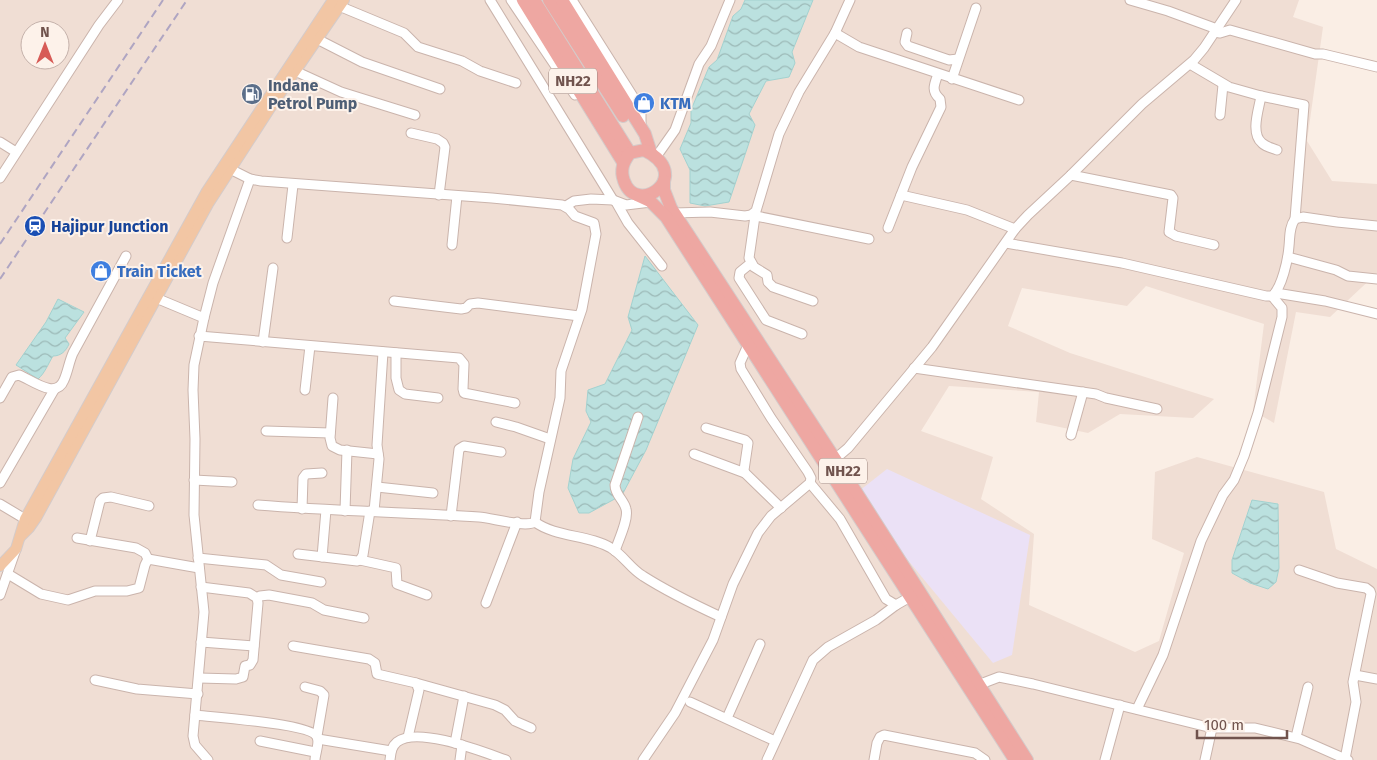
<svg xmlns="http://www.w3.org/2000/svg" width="1377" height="760" font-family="'Fira Sans',sans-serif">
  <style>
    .residential { fill: #f0ded4; fill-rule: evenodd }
    .education { fill: #ebe1f6 }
    .water { fill: url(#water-waves); stroke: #a3d2d0 }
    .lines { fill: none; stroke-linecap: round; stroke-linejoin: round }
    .minor-casing { stroke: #cab4ac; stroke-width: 11 }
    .major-casing { stroke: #d4cbca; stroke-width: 12 }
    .highway-casing { stroke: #d4cbca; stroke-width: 14 }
    .minor { stroke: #fff; stroke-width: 9 }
    .major { stroke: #f2c6a4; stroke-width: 10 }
    .highway { stroke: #eea7a2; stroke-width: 12 }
    .rail { stroke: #afa5c2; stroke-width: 2; stroke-dasharray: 8 5; stroke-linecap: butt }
    .labels { text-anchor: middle; stroke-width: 4; stroke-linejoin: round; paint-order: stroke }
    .shield { fill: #fdf2ea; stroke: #9a837c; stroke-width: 1 }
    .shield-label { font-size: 15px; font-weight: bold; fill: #70534d }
    .service-label { font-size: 16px; font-weight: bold; fill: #4e5e75; stroke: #fdf2ea; text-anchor: start }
    .shop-label { font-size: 16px; font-weight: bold; fill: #366cbe; stroke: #fdf2ea; text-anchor: start }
    .transit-label { font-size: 16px; font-weight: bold; fill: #164399; stroke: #fdf2ea; text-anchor: start }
  </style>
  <defs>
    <pattern id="water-waves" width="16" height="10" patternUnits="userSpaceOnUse" patternTransform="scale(1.25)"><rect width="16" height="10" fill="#bbe1df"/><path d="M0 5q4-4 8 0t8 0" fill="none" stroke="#9cb9b7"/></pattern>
  </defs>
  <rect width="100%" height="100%" fill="#faeee5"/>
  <!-- residential -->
  <path class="residential" d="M0,0H1299L1293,17L1323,27L1307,141L1332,181L1377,184V273L1330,317L1296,312L1274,423L1253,411L1264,324L1146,286L1127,306L1022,288L1008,326L1070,353L1214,399L1193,418L1120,414L1088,433L1036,422L1039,392L949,386L921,431L993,457L981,499L1034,534L1029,605L1135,652L1159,641L1184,553L1152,539L1155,472L1197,457L1324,492L1336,549L1377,569V760H0ZM30,30H60V60H30Z"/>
  <!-- education -->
  <path class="education" d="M887,469L1030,535L1012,655L993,663L854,495Z"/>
  <!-- water -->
  <g class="water">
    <path d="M745,0H813L792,52L795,63L789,77L766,81L749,114L755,125L729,202L705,206L690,203V170L680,149L691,123V110L709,67L717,60L733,16L741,9Z"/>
    <path d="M645,256L698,325L646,450L622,495L589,513H579L568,488L573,459L591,422L586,411L588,390L605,384L632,330L628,317Z"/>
    <path d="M58,299L84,312L65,338L69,344C66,351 61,356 53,356C48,364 45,373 38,379L16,365L46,322Z"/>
    <path d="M1252,500L1278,504L1279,568L1276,582L1268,589L1250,583L1232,573V560Z"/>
  </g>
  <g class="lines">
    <!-- minor casing -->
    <g class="minor-casing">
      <g id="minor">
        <path d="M490,0L613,200"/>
        <path d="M511,0L575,95"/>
        <path d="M572,0L637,103L641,113V125"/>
        <path d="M1130,0L1168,11L1217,29"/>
        <path d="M339,6L404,33L418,47L462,61L480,71L516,83"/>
        <path d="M1215,32L1220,33L1230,30L1315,54H1323L1377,67"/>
        <path d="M835,33L859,47L1019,100"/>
        <path d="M907,33L905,42L908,46L949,60L958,59"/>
        <path d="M317,39L362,62L440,89"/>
        <path d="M1190,64L1229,87L1261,96L1304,105L1295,219"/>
        <path d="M295,71L341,92L415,115"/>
        <path d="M952,79L976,8"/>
        <path d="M1261,96C1259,109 1250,133 1262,143C1266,147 1272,148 1277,150"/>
        <path d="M1220,115L1223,85"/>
        <path d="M411,133L437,139L443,143L445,147L439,195"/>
        <path d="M0,142L16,152"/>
        <path d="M656,157L675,130L699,64L711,46L730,0"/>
        <path d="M230,169L250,179L261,181L492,198L562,205L569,209L575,216L594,223L596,234L582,309L561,371L560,398L539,492L535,522C555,537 590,535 611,548C623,555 631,569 643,576C668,592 695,605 721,617"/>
        <path d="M1071,175L1171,195L1173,198L1169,232L1176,236L1214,245"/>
        <path d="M0,178L99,25L118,0"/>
        <path d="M901,195L967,210L1015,229"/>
        <path d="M616,202L628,223L662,266"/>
        <path d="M566,206L574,201L591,199L613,200L626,205L651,202"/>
        <path d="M674,213L710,212L745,216L751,215L756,211L779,134L799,92L835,33L850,0"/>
        <path d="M751,215L869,239"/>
        <path d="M755,216L749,258L754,267L767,275L768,282L773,287L813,301"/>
        <path d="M888,228L912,167L941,107L940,99C931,91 934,85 938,74"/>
        <path d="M287,238L293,185"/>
        <path d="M1006,243L1122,263L1266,296H1272C1282,288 1288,259 1289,246C1290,237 1289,227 1295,219L1303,217L1337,222L1377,226"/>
        <path d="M452,245L457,196"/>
        <path d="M1288,257L1336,270L1348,276L1377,279"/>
        <path d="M751,263L740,272L739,278L766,320L802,334"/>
        <path d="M1276,293L1325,301L1377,314"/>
        <path d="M156,298L204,318"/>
        <path d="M394,301L461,309L466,308L470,304L478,303L579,316"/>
        <path d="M199,336L459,358L464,364L463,389L464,393L515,403"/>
        <path d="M263,342L273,268"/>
        <path d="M396,353V378L399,390L405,394L438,398"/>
        <path d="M914,368L1096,394L1106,398L1157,409"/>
        <path d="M305,390L310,346"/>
        <path d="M0,398L12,377L19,375C32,380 56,400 64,380C68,371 69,362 73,353L126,256"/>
        <path d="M333,398L330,438L332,446L340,450L378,454"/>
        <path d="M496,422L516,427L550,439"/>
        <path d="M706,428L745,440L748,443L744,470L745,473L781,508"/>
        <path d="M266,431L330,433"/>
        <path d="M1071,435L1083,392"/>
        <path d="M694,454L745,473"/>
        <path d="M835,459L848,448L932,347L1015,229L1028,215L1071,175L1142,104L1194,60L1204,48L1236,0"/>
        <path d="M194,480L232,482"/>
        <path d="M0,483L54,390"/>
        <path d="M810,483L840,519L886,599L896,605L910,597"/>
        <path d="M377,487L433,493"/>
        <path d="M0,504L25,519"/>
        <path d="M258,505C331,511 405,512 479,517C492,518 526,528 535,522"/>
        <path d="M302,509L303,478L306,474L322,473"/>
        <path d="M345,511L347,450"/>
        <path d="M374,511L379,459L377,445L383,352"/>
        <path d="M451,516L459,449L464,446L501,452"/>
        <path d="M77,538L136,548L145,553L148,559"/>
        <path d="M90,541L100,501L103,498L111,497L149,506"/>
        <path d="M615,551C618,541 629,519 626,509C624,500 615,495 615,485L638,417"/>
        <path d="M298,554L357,561L360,560L363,555L370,511"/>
        <path d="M322,557L326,510"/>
        <path d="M198,558L266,565L281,575L321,582"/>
        <path d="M360,560L396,568L397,584L427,595"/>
        <path d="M1299,570L1337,583L1366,588L1370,591L1371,594L1353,682L1356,702L1345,759"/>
        <path d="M8,574L41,594L68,600L95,591H127L139,588L145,565L148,559L199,568"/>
        <path d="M0,595L16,549"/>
        <path d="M257,598L260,596L269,595L312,603L324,610L364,618"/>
        <path d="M486,603L517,522"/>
        <path d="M201,642L254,646"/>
        <path d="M293,646L369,659L375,663L377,674L416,683L419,690L408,737"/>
        <path d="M1355,675L1377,679"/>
        <path d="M199,678L236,679L243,677L245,666L250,665L253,660L258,603L257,598L249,593L201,587"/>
        <path d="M95,680L137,689L198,694"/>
        <path d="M416,683L495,705L505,710L515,721L531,728"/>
        <path d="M978,685L999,677L1033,684L1212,728H1255L1300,739L1348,760"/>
        <path d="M305,687L320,691L324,695L317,736"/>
        <path d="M690,702L775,741"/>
        <path d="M1137,709L1163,655L1201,541L1223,495L1234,480L1244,456L1258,413L1282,317V308L1272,296"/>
        <path d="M195,715C213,717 312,724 317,737C320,743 315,754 315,760"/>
        <path d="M727,718L760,644"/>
        <path d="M1296,737L1308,687"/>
        <path d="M318,739L391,751"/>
        <path d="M260,741L315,752"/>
        <path d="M455,743L464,696"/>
        <path d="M208,760L195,745L193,736L204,612L194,515L195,439L193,390L194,365L204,318L213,283L250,179"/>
        <path d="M390,760C391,753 391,747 397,742C418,726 483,752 506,760"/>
        <path d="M460,760L462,745"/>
        <path d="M643,760L675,713L713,640L733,584L758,533L771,516L810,483L811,478L808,472L771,418L741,369L740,363L748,345"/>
        <path d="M767,760L813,660L828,647L876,620L896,605"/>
        <path d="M874,760L877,743L880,737L884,735L975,753L985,760"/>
        <path d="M1105,760L1120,705"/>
        <path d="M1205,760L1212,728"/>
      </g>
    </g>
    <!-- major casing -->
    <g class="major-casing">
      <g id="major">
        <path d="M20,537L29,528L36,518L208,204L272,105L344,0"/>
        <path d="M0,566L16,549L25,519L207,191L333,0"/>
      </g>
    </g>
    <!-- highway casing -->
    <g class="highway-casing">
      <g id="highway">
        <path d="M523,0L623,162"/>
        <path d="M534,0L630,153"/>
        <path d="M549,0L623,116"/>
        <path d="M562,0L645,134L651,153"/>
        <path d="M644,150C696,175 637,218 624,181C620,170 623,162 630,153Z"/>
        <path d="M664,181V190L671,208L835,459L1027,760"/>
        <path d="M637,195L650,201L666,217L1015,760"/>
      </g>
    </g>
    <!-- minor -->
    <use href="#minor" class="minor"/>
    <!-- major -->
    <use href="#major" class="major"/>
    <!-- highway -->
    <use href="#highway" class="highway"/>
    <!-- rail -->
    <g class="rail">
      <path d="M0,244L163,0"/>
      <path d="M0,279L187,0"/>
    </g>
  </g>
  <!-- icons -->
  <defs>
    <g id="fuel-disc" transform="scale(1.125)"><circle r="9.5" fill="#5c6f8a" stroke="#fdf2ea"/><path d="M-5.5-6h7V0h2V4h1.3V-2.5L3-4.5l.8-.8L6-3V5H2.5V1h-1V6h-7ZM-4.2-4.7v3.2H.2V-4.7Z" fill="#fff"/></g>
    <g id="shop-disc" transform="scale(1.125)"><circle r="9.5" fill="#3f7fe0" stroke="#fdf2ea"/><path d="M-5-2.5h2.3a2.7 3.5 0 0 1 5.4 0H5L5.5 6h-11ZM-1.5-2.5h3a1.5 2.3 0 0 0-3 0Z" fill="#fff"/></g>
    <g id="station-disc" transform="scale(1.125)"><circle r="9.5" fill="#1a4fb4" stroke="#fdf2ea"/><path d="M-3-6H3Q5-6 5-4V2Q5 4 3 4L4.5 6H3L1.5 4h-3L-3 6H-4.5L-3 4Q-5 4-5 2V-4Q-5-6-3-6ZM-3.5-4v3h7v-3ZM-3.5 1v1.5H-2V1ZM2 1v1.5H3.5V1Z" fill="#fff"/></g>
  </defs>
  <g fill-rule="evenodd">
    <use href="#fuel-disc" x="252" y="94"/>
    <use href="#shop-disc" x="644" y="103"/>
    <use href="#station-disc" x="35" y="226"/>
    <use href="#shop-disc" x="101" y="271"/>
  </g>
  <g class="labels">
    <!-- shield labels -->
    <g class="shield">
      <rect x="549" y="68.5" width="48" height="25" rx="4"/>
      <rect x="819" y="458.5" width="48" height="25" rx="4"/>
    </g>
    <g class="shield-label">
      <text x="573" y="86">NH22</text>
      <text x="843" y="476">NH22</text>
    </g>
    <!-- service labels -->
    <g class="service-label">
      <text x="268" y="91">Indane<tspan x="268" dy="18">Petrol Pump</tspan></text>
    </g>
    <!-- shop labels -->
    <g class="shop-label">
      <text x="660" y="109">KTM</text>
      <text x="117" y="277">Train Ticket</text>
    </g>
    <!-- transit labels -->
    <g class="transit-label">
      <text x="51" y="232">Hajipur Junction</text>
    </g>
  </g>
  <!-- north arrow -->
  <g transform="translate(45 45)"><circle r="24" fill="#fdf2ea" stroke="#c5b2ab"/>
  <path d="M0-4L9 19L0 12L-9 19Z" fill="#d75b56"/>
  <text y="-8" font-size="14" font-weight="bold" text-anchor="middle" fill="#70534d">N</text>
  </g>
  <!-- scale -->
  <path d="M1197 730v8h90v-8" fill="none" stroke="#70534d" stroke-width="2.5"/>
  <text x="1204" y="730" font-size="15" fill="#70534d" stroke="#fdf2ea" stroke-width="4" paint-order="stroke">100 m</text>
</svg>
